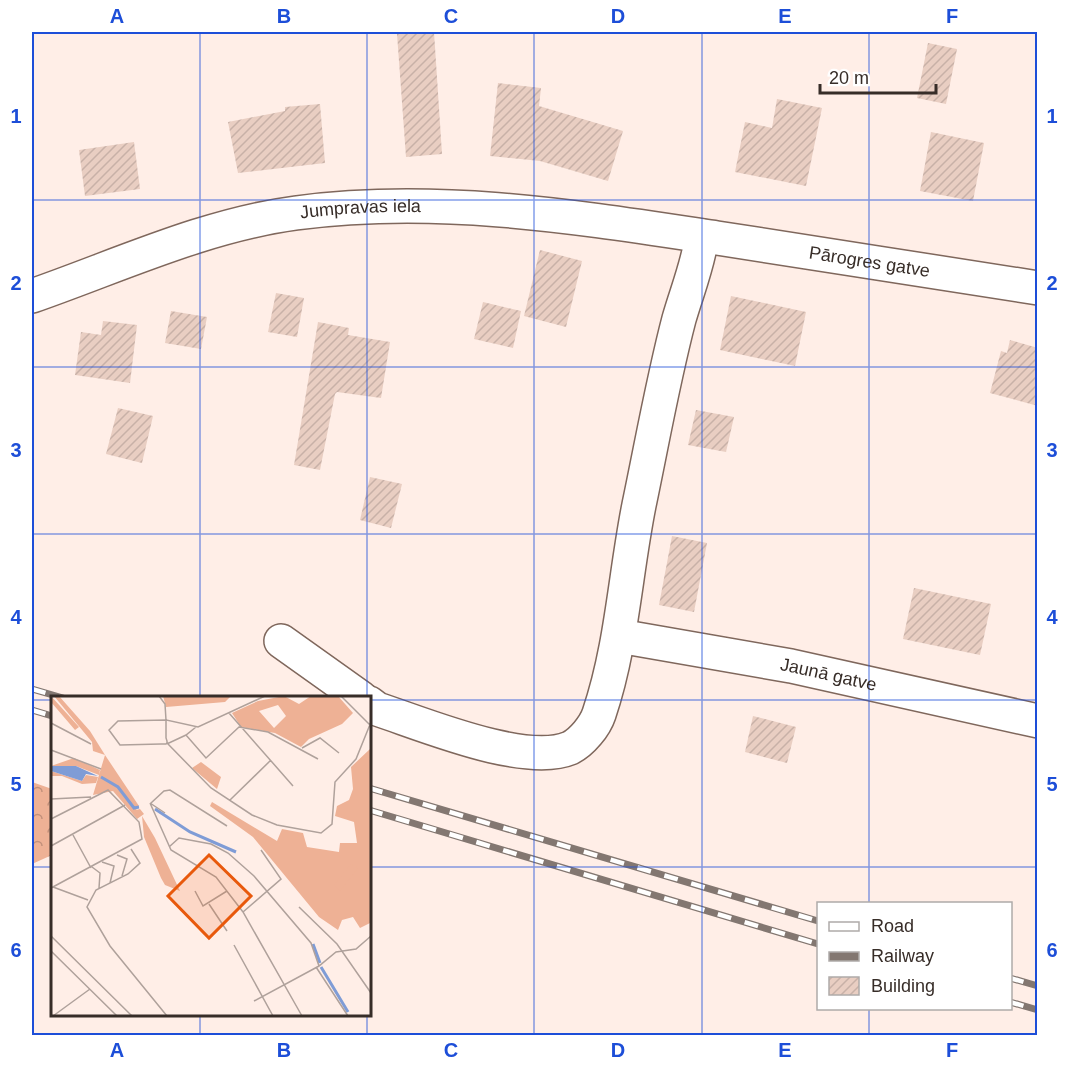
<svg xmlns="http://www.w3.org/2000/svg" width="1069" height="1067" font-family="Helvetica,sans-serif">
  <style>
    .forest { fill: url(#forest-crowns) }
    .building { fill: url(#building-hatch) }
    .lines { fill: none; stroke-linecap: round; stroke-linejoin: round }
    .street-casing { stroke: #7f675c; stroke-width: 36 }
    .street { stroke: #fff; stroke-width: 33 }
    .rail-casing { stroke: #837771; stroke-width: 7 }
    .rail { stroke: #fff; stroke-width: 4.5; stroke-dasharray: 14; stroke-linecap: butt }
    .grid { fill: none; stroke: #1d4ed8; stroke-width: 1.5; stroke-opacity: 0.55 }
    .labels { text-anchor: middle; stroke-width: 4.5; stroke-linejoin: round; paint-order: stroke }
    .street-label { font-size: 18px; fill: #372d28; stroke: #fff }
    .inset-river { fill: none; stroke: #7f9cd6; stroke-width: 3 }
    .inset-road { fill: none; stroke: #afa19b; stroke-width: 1.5 }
    .view { fill: #e8590c; fill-opacity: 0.15; stroke: #e8590c; stroke-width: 3 }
    .inset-edge { fill: none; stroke: #372d28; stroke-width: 3 }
    .neatline { fill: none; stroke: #1d4ed8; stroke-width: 2 }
    .grid-label { font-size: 20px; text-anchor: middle; font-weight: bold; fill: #1d4ed8 }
  </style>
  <defs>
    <pattern id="forest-crowns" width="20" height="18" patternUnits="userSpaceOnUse" patternTransform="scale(1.5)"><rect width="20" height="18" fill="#eeb195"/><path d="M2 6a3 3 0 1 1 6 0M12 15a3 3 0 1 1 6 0" fill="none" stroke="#c2907a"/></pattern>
    <pattern id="building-hatch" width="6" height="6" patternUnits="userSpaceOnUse" patternTransform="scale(1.5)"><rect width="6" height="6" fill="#e9cec2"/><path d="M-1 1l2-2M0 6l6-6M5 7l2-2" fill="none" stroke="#c8b1a7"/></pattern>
  </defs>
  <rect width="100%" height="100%" fill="#ffeee7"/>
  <!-- forest -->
  <path class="forest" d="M32,782L52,789V855L32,864Z"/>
  <!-- building -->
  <g class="building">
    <path d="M434,32L442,154L406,157L397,34Z"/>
    <path d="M928,43L957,49L946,104L917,98Z"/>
    <path d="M498,83L541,88L539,106L623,131L608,181L540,161L490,156Z"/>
    <path d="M777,99L822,108L806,186L735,172L745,122L772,128Z"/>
    <path d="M320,104L325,163L238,173L228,122L285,111V107Z"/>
    <path d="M931,132L984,143L973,201L920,191Z"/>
    <path d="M134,142L140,189L85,196L79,150Z"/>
    <path d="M540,250L582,261L566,327L524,316Z"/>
    <path d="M276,293L304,298L297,337L268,332Z"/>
    <path d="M731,296L806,312L795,366L720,350Z"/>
    <path d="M483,302L521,311L513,348L474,339Z"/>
    <path d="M171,311L207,317L201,349L165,343Z"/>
    <path d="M103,321L137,325L130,383L75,375L81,332L101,335Z"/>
    <path d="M318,322L349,328L348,335L390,342L381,398L337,392L335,394L320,470L294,465Z"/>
    <path d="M1010,340L1038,348V406L990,393L1001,351L1007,353Z"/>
    <path d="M118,408L153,416L142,463L106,454Z"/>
    <path d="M696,410L734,417L726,452L688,445Z"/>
    <path d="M370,477L402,484L391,528L360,520Z"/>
    <path d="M672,536L707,543L694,612L659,605Z"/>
    <path d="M914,588L991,604L980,655L903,639Z"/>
    <path d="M753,716L796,727L787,763L745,752Z"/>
  </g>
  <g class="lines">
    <!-- street casing -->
    <g class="street-casing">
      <g id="street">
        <path id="s1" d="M32,296C118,266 205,225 296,213C437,194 577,217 717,238C824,255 931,271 1038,288"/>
        <path id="s2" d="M619,636L791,666L1038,721"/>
        <path d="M281,641L361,698"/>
        <path d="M369,703L377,709C423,724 525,767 570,748C582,742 595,726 599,714C622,646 625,575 639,505C652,443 663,380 679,319C687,291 698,265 702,236"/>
      </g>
    </g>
    <!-- street -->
    <use href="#street" class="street"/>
    <!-- rail casing -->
    <g class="rail-casing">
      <g id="rail">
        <path d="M32,689L63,698"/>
        <path d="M32,710L52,716"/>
        <path d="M369,788L818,921"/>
        <path d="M369,810L818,944"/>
        <path d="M1010,978L1038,986"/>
        <path d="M1010,1002L1038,1010"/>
      </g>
    </g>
    <!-- rail -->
    <use href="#rail" class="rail"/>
  </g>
  <!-- grid -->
  <path class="grid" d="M200,32V698M367,32V698M534,32V1036M702,32V1036M869,32V904M32,200H1038M32,367H1038M32,534H1038M32,700H52M369,700H1038M32,867H52M369,867H1038M869,1008V1036M200,1014V1036M367,1014V1036"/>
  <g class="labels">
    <!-- street labels -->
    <g class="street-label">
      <text dy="6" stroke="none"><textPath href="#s1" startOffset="342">Jumpravas iela</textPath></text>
      <text dy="6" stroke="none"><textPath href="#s1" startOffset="855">Pārogres gatve</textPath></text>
      <text dy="6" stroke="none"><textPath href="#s2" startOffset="213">Jaunā gatve</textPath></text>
    </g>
  </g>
  <!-- overview -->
  <g transform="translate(51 696)">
    <rect width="320" height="320" fill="#ffeee7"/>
    <path d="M54,59L88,110L85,114L89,113L93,118L86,123L62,95L42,99ZM23,62L49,74L48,79L25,70H0ZM0,75L31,85L35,79L47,81L45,87L31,88L11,80H0Z" fill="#eeb195"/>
    <path d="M3,0H8L39,35L54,59L42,55L41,46ZM112,0H180L174,6L115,11ZM233,0L248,8L260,0H287L302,17L291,28L258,43L250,51L224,37L190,31L181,17L207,5ZM227,9L235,20L223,32L208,15ZM319,53V227L309,232L302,221L291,224L287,234L268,221L202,141L159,110L161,106L226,145L231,133L252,137L256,151L288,156L289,147H306L303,126L284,120L286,110L298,104L302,93L300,71ZM150,66L170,81L166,93L141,72ZM91,120L104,142L129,195L114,189L110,182L93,141Z" fill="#eeb195" fill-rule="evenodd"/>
    <path d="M0,0L28,31L24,34L0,6ZM300,168L307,172L289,195L283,189Z" fill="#eeb195"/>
    <path d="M0,70H25L47,80L35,78L31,85L0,75Z" fill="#7f9cd6"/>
    <path class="inset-river" d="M50,81L67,91L83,112L88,111M104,113L139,136L185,156M262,248L269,267M270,271L297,316"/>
    <path class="inset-road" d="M108,0L114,8L115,24L147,31L214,0M290,0L320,30M178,17L242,90M0,27L40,48M145,31L135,39L118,47H116L115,48H110L69,49L58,34L67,25L115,24V42L116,45V47L117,48L160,92L201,119L226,129L270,137L281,128L284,86L305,63L320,26M135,39L155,62L188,31L217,36L267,63M251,52L269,42L288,57M0,54L50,73M0,103L40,101M179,104L220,64M99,107L120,154L165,181L192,216L251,320M99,107L114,117M100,107L113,95L119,94L176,130M0,123L57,94L88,126L91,143L0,192M22,139L40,172M0,150L74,109M118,151L128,142L160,148L177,157L203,180L260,247L268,270M80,153L89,167L77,178L45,194L36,211L59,250L116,320M66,159L76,163L71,180M51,166L63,170L59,187M41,171L49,177L48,192M2,191L37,204M144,195L152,210L176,195M158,208L176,235M248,211L286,248L320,297M192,216L230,183L210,154M0,240L81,320M183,249L222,320M0,255L66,320M265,271L297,320M203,305L268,270L285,256L305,253L320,240M2,320L39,293"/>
    <path class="view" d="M158,159L200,200L158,242L117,200Z"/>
    <rect width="320" height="320" class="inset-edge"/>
  </g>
  <!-- border -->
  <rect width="1069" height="1067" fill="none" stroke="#ffffff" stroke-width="66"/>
  <!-- legend -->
  <rect x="817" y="902" width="195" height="108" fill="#ffffff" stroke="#afaba9" stroke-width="1.5"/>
  <rect x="829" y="922" width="30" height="9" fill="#ffffff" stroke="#afaba9" stroke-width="1.5"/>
  <text x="871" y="932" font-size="18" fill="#372d28">Road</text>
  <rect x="829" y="952" width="30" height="9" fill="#837771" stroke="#afaba9" stroke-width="1.5"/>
  <text x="871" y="962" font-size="18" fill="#372d28">Railway</text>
  <rect x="829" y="977" width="30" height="18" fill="url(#building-hatch)" stroke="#afaba9" stroke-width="1.5"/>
  <text x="871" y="992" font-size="18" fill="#372d28">Building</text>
  <!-- scale -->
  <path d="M820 84v9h116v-9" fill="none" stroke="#372d28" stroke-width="3"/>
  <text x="829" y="84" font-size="18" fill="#372d28" stroke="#ffffff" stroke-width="4.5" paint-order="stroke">20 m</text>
  <rect x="33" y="33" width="1003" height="1001" class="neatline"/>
  <g class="grid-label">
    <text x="117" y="23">A</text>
    <text x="284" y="23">B</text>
    <text x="451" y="23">C</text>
    <text x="618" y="23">D</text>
    <text x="785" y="23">E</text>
    <text x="952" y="23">F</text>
    <text x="16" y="123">1</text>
    <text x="1052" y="123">1</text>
    <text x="16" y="290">2</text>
    <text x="1052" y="290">2</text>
    <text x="16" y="457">3</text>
    <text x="1052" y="457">3</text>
    <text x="16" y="624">4</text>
    <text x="1052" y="624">4</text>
    <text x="16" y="791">5</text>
    <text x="1052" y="791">5</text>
    <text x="16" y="957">6</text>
    <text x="1052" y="957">6</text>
    <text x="117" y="1057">A</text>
    <text x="284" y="1057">B</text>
    <text x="451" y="1057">C</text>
    <text x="618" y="1057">D</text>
    <text x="785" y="1057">E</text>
    <text x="952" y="1057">F</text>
  </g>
</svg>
